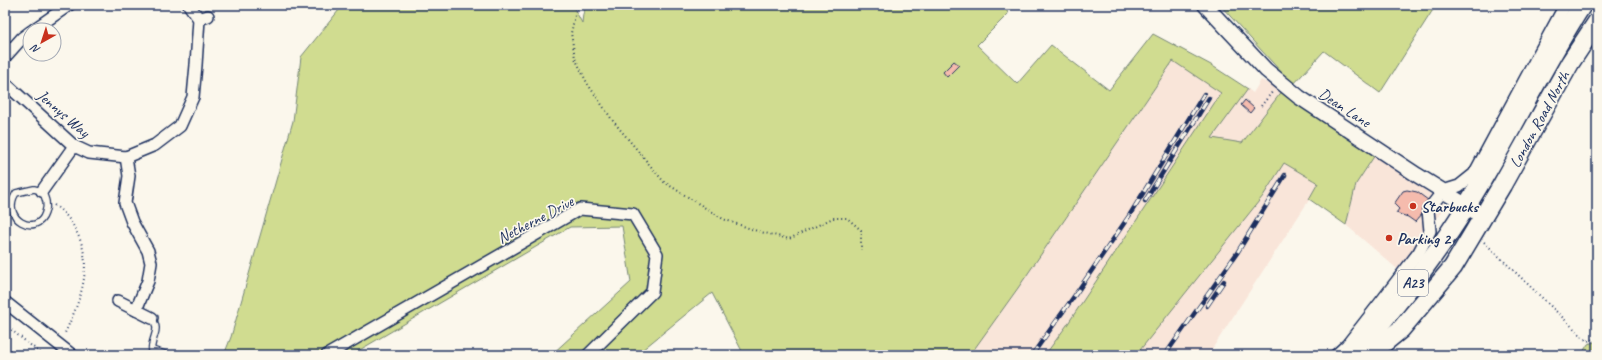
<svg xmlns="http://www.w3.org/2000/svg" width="1602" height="360" font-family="Caveat,sans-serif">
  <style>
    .built { fill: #f9e5d9 }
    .green { fill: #d0dc90; stroke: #768677 }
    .building { fill: #f5bbad; stroke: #1b2f5e }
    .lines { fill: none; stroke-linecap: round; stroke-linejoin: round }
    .service-casing { stroke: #1b2f5e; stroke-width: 8 }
    .minor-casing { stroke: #1b2f5e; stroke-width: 14 }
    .tertiary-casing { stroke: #1b2f5e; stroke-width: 17 }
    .trunk-casing { stroke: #1b2f5e; stroke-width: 21 }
    .path { stroke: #1b2f5e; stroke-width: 2; stroke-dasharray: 1 3; stroke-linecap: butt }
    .service { stroke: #fbf7ec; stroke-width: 5.5 }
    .minor { stroke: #fbf7ec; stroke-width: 11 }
    .tertiary { stroke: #fbf7ec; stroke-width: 14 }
    .trunk { stroke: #fbf7ec; stroke-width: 18 }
    .rail-casing { stroke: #1b2f5e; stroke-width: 4.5 }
    .rail { stroke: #fbf7ec; stroke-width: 3; stroke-dasharray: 9; stroke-linecap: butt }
    .poi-dot { fill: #c8321e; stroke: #fbf7ec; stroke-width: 1.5 }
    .labels { text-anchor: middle; stroke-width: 3.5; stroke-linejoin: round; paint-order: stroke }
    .shield { fill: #fbf7ec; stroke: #5e6b89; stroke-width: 1 }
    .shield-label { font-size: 15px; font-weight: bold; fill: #1b2f5e }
    .street-label { font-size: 16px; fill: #1b2f5e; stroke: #fbf7ec }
    .poi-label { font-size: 16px; font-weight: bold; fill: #1b2f5e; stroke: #fbf7ec; text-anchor: start }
  </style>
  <rect width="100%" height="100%" fill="#fbf7ec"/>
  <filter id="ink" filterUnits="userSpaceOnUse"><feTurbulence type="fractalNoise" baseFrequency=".025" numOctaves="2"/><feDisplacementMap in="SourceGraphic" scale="8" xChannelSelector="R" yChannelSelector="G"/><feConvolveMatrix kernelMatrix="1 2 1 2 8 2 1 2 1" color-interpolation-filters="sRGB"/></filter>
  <g filter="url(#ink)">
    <!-- built -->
    <g class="built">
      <path d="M1173,61L1246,90L1248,89L1253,93L1261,80L1283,90L1278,96L1339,154L1212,349L1206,355H963L1018,288Z"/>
      <path d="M1375,155L1446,205L1402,273L1346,225L1356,184Z"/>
    </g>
    <!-- green -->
    <g class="green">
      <path d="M343,5H575L574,8L582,23L583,14L587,5H1005L1008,14L977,45L1017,84L1051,45L1109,90L1153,34L1211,65L1248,89L1212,138L1242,143L1283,90L1375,155L1356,184L1346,225L1309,199L1318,183L1284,163L1263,196L1136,355H1045L1067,325L1221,93L1173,61L1018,288L970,355H744L712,293L636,355H551L631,282L622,226L570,227L351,355H224L231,337L293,121L301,57Z"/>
      <path d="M1220,5H1436L1380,93L1324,51L1293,85Z"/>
      <path d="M1597,341V355H1581L1588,344Z"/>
    </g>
    <!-- building -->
    <g class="building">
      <path d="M954,61L959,65L947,77L943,72Z"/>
      <path d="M1245,100L1254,108L1250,113L1241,105Z"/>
      <path d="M1407,190L1417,192L1432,203L1415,222L1408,217L1396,213L1399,209L1394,204L1403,191Z"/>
    </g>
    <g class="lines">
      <!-- service casing -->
      <g class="service-casing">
        <g id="service">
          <path d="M34,189L42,191C46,199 48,205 45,213C37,238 0,219 16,193Z"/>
          <path d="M5,198L11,201"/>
          <path d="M152,318C160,330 154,333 152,345C151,348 152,352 152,355"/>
          <path d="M152,350L165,354"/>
        </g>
      </g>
      <!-- minor casing -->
      <g class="minor-casing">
        <g id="minor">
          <path d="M199,19L208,16"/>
          <path d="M33,30L69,5"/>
          <path d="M5,57L22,38L30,32"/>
          <path d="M5,83L74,146L89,153L126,157L155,145L180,126L193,97L196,65L199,19L189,5"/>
          <path d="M126,157L129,176L125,203L132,222L148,251L151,263L148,281L136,310"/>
          <path d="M42,191L74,146"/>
          <path d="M118,301L152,318"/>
          <path d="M5,302L72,355"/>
          <path d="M327,355L580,209L633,214L657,254L652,292L588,355"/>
          <path d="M1336,355L1347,345L1383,299L1419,252L1430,231L1428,210L1443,191L1459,186L1474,174L1565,5"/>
        </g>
      </g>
      <!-- tertiary casing -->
      <g class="tertiary-casing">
        <path id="tertiary" d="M1205,5L1266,70L1299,97L1417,175L1467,206L1483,218"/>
      </g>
      <!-- trunk casing -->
      <g class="trunk-casing">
        <g id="trunk">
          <path d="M1354,355C1395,308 1434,259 1467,205C1508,140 1540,70 1582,5"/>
          <path d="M1369,355L1401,329L1453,267L1502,185L1570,63L1597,22"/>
        </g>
      </g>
      <!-- path -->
      <g class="path">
        <path d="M580,5L576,11L571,33L575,58L587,83L613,121L664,182L723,219L757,231L789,239L833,218H847L861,230V250"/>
        <path d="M1261,106L1273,91"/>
        <path d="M54,205C64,212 71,220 76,231C95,266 80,301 64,335"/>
        <path d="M1484,242L1587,341L1597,339"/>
        <path d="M5,325L43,355"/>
      </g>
      <!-- service -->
      <use href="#service" class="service"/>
      <!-- minor -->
      <use href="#minor" class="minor"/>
      <!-- tertiary -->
      <use href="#tertiary" class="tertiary"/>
      <!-- trunk -->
      <use href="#trunk" class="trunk"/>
      <!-- rail casing -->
      <g class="rail-casing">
        <g id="rail">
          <path d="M1145,201L1209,98"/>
          <path d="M1207,306L1224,281"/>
          <path d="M1032,355L1075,295L1129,216L1204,94"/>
          <path d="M1165,355L1237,253L1285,175"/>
        </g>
      </g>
      <!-- rail -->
      <use href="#rail" class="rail"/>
    </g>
  </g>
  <!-- markers -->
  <g class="poi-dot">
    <circle cx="1413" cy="206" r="4"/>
    <circle cx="1389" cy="238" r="4"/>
  </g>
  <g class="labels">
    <!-- shield labels -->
    <rect class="shield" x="1398" y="270" width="30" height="26" rx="3"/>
    <g class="shield-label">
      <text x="1413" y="288">A23</text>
    </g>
    <!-- street labels -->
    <g class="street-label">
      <text transform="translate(1345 107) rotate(33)" y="6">Dean Lane</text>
      <text transform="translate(64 113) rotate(41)" y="6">Jennys Way</text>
      <text transform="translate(1539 119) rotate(-61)" y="6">London Road North</text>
      <text transform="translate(535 219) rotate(-28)" y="6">Netherne Drive</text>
    </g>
    <!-- poi labels -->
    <g class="poi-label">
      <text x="1421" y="212">Starbucks</text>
      <text x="1397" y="244">Parking 2</text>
    </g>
  </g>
  <!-- margin -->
  <rect width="1602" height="360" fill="none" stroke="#fbf7ec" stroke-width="20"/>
  <rect x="10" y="10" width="1582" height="340" fill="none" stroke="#1b2f5e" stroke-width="1.5" filter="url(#ink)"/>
  <!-- north arrow -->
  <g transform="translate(42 42) rotate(219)"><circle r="19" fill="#fbf7ec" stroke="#a1a7b3"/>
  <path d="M0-3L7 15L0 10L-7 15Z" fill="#c8321e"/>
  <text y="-6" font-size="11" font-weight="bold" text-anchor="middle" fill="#1b2f5e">N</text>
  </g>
</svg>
